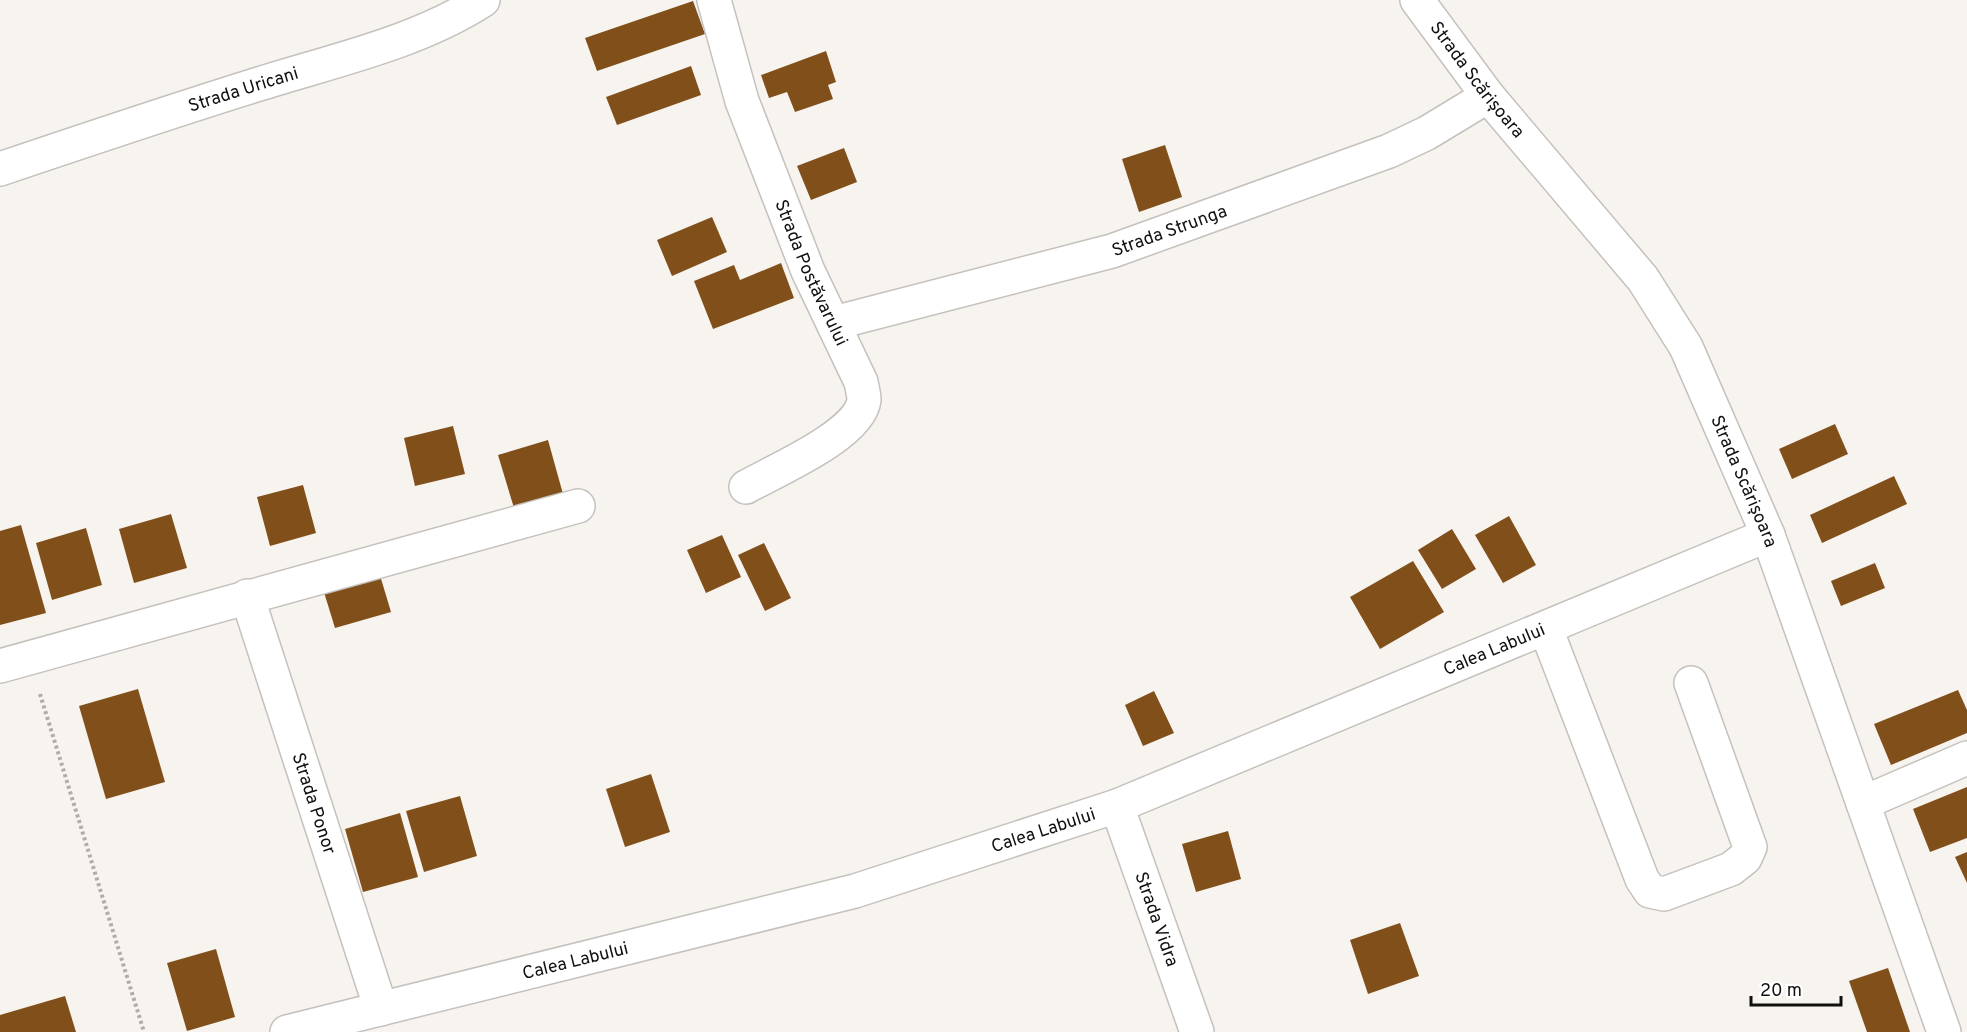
<svg xmlns="http://www.w3.org/2000/svg" width="1967" height="1032" font-family="Overpass,sans-serif">
  <style>
    .building { fill: #81501a }
    .lines { fill: none; stroke-linecap: round; stroke-linejoin: round }
    .minor-casing { stroke: #c5c1bd; stroke-width: 36 }
    .path { stroke: #afaca9; stroke-width: 4; stroke-dasharray: 3 3; stroke-linecap: butt }
    .minor { stroke: #fff; stroke-width: 33 }
    .labels { text-anchor: middle; stroke-width: 6; stroke-linejoin: round; paint-order: stroke }
    .street-label { font-size: 18px; fill: #11100f; stroke: #fff }
  </style>
  <rect width="100%" height="100%" fill="#f7f3ef"/>
  <!-- building -->
  <g class="building">
    <path d="M693,1L705,34L597,71L585,38Z"/>
    <path d="M826,51L836,82L828,85L833,99L795,112L787,92L769,98L761,75Z"/>
    <path d="M691,66L701,95L617,125L606,97Z"/>
    <path d="M1165,145L1182,197L1139,212L1122,159Z"/>
    <path d="M844,148L857,182L811,200L797,166Z"/>
    <path d="M712,217L727,252L672,276L657,240Z"/>
    <path d="M781,263L794,298L713,329L694,281L734,265L740,280Z"/>
    <path d="M1835,424L1848,454L1792,479L1779,449Z"/>
    <path d="M453,426L465,474L415,486L404,438Z"/>
    <path d="M548,440L563,494L514,508L498,455Z"/>
    <path d="M1894,476L1907,504L1822,543L1810,515Z"/>
    <path d="M303,485L316,533L270,546L257,497Z"/>
    <path d="M171,514L187,568L134,583L119,529Z"/>
    <path d="M1509,516L1536,565L1503,583L1475,535Z"/>
    <path d="M21,525L46,613L0,625V531Z"/>
    <path d="M86,528L102,585L52,600L36,543Z"/>
    <path d="M1452,529L1476,569L1442,589L1418,550Z"/>
    <path d="M722,535L741,577L706,593L687,550Z"/>
    <path d="M764,543L791,598L765,611L738,555Z"/>
    <path d="M1413,561L1444,612L1380,649L1350,597Z"/>
    <path d="M1875,563L1885,588L1841,606L1831,581Z"/>
    <path d="M379,572L391,612L335,628L323,589Z"/>
    <path d="M138,689L165,782L106,799L79,706Z"/>
    <path d="M1958,690L1967,710V733L1891,765L1874,724Z"/>
    <path d="M1154,691L1174,733L1143,746L1125,705Z"/>
    <path d="M651,774L670,832L625,847L606,789Z"/>
    <path d="M1967,787V838L1930,852L1913,809Z"/>
    <path d="M460,796L477,856L424,872L406,811Z"/>
    <path d="M400,813L418,877L363,892L345,829Z"/>
    <path d="M1228,831L1241,879L1196,892L1182,844Z"/>
    <path d="M1967,852V883L1955,857Z"/>
    <path d="M1400,923L1419,976L1368,994L1350,940Z"/>
    <path d="M216,949L235,1017L187,1031L167,963Z"/>
    <path d="M1888,968L1910,1032H1867L1849,981Z"/>
    <path d="M65,996L76,1032H0V1015Z"/>
  </g>
  <g class="lines">
    <!-- minor casing -->
    <g class="minor-casing">
      <g id="minor">
        <path id="s1" d="M714,0L742,101L808,271L861,382C862,387 864,395 864,400C860,435 774,471 746,487"/>
        <path id="s2" d="M1417,0L1488,96L1643,279L1686,347L1768,535L1944,1032"/>
        <path id="s3" d="M0,169C86,140 172,111 259,84C335,60 416,43 483,0"/>
        <path id="s4" d="M834,323L1112,251L1389,151L1427,133L1488,96"/>
        <path id="s5" d="M247,596L381,1009"/>
        <path d="M1546,629L1642,879L1650,891L1664,894L1731,869L1745,858L1750,847L1691,683"/>
        <path d="M0,666L578,506"/>
        <path d="M1863,803L1967,758"/>
        <path id="s6" d="M1117,806L1197,1032"/>
        <path id="s7" d="M287,1032L855,891L1117,806L1768,535"/>
      </g>
    </g>
    <!-- path -->
    <path class="path" d="M40,694L144,1032"/>
    <!-- minor -->
    <use href="#minor" class="minor"/>
  </g>
  <g class="labels">
    <!-- street labels -->
    <g class="street-label">
      <text dy="6" stroke="none"><textPath href="#s2" startOffset="100">Strada Scărișoara</textPath></text>
      <text dy="6" stroke="none"><textPath href="#s3" startOffset="256">Strada Uricani</textPath></text>
      <text dy="6" stroke="none"><textPath href="#s4" startOffset="348">Strada Strunga</textPath></text>
      <text dy="6" stroke="none"><textPath href="#s1" startOffset="290">Strada Postăvarului</textPath></text>
      <text dy="6" stroke="none"><textPath href="#s2" startOffset="586">Strada Scărișoara</textPath></text>
      <text dy="6" stroke="none"><textPath href="#s7" startOffset="1269">Calea Labului</textPath></text>
      <text dy="6" stroke="none"><textPath href="#s5" startOffset="218">Strada Ponor</textPath></text>
      <text dy="6" stroke="none"><textPath href="#s7" startOffset="783">Calea Labului</textPath></text>
      <text dy="6" stroke="none"><textPath href="#s6" startOffset="120">Strada Vidra</textPath></text>
      <text dy="6" stroke="none"><textPath href="#s7" startOffset="297">Calea Labului</textPath></text>
    </g>
  </g>
  <!-- scale -->
  <path d="M1751 996v9h90v-9" fill="none" stroke="#11100f" stroke-width="3"/>
  <text x="1760" y="996" font-size="18" fill="#11100f" stroke="#ffffff" stroke-width="4.5" paint-order="stroke">20 m</text>
</svg>
